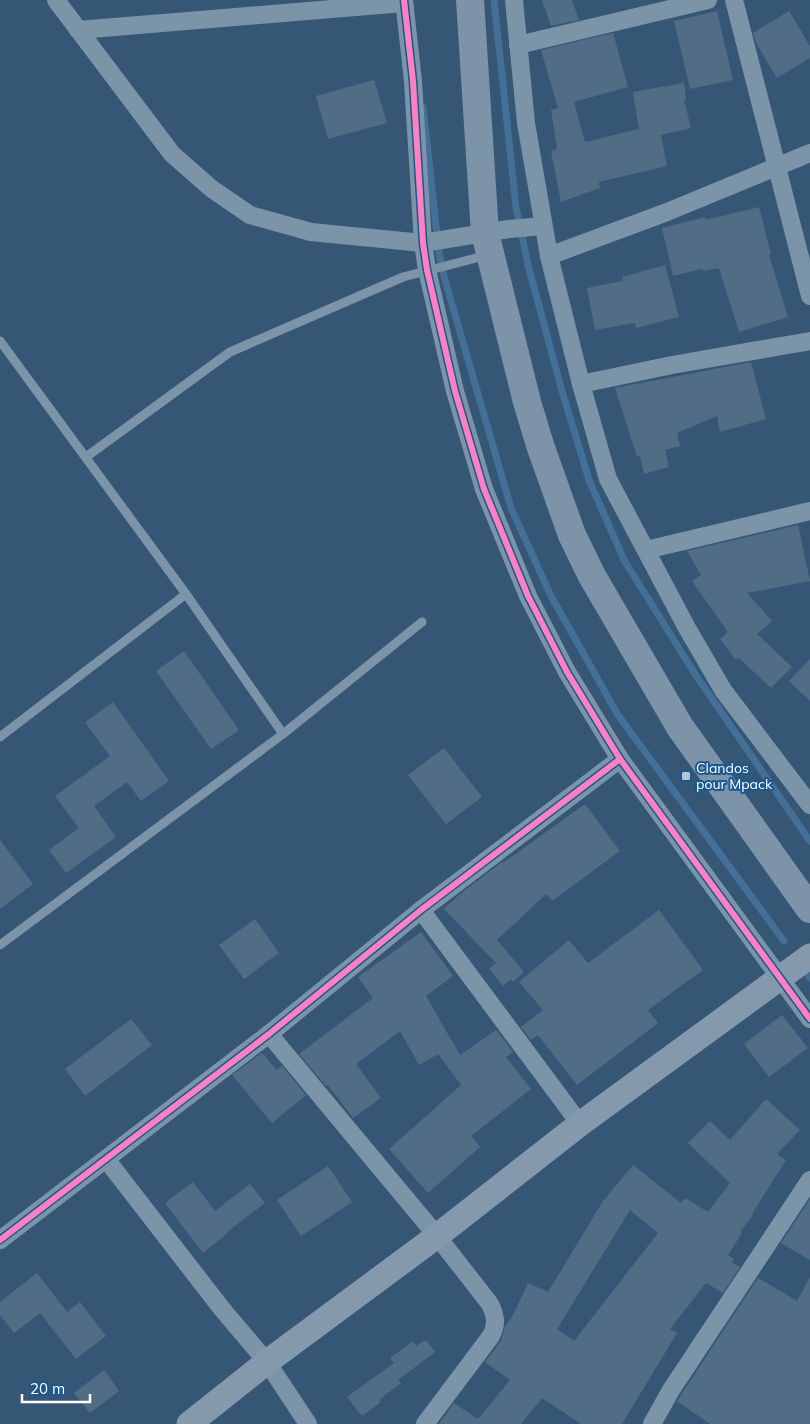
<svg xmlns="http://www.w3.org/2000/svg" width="810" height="1424" font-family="Mulish,sans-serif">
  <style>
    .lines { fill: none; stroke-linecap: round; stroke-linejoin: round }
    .stream { stroke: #446f96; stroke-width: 7 }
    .building { fill: #516d85; fill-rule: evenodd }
    .lane { stroke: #7c94a8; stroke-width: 9 }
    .street { stroke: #7c94a8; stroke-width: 18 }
    .secondary { stroke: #849aac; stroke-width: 25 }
    .highway { stroke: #7d93a7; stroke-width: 28 }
    .cycleway-casing { stroke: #1a5890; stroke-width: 9 }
    .cycleway { stroke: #ff80c0; stroke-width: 6 }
    .poi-dot { fill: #b8c4cf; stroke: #1a5890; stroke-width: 2 }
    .labels { text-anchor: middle; stroke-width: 4; stroke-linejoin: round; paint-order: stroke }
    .poi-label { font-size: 14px; fill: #fff; stroke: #1a5890; text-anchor: start }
  </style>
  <rect width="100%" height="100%" fill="#355775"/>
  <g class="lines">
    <!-- stream -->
    <g class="stream">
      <path d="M494,0L516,207L528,265L562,391L589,480L624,560L697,677L810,841"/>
      <path d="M423,107L439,253L445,280L511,508L551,596L618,715L784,941"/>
      <path d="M807,974L810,978"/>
    </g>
  </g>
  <!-- building -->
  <g class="building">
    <path d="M542,0H572L579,20L551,26Z"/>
    <path d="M717,11L733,80L690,89L674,21Z"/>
    <path d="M789,11L810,46V58L777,78L756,43L753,33Z"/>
    <path d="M613,33L628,87L574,102L585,142L639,129L633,92L684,83L686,99L684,100L691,128L661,135L667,166L599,182L600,188L561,202L551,151L557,149L551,110L558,108L541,50Z"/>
    <path d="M374,80L387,123L328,139L316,96Z"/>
    <path d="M759,207L771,254L769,255L788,317L739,332L719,268L705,271L701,269L673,276L662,228L705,217L706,220Z"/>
    <path d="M665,265L679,317L636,328L635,323L595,330L587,288L623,281L622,277Z"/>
    <path d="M751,362L766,419L720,432L717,416L677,433L680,446L665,450L669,467L644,474L640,456L637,457L615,388Z"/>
    <path d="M798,525L810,581L747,593L772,621L757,634L792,667L771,688L739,658L736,660L720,639L728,632L692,581L701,575L687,551Z"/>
    <path d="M184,651L239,730L211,749L156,671Z"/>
    <path d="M810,659V701L789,681Z"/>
    <path d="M113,702L169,781L141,801L127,782L94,806L116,837L66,873L49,850L79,828L55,796L110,756L85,722Z"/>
    <path d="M444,748L482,797L446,824L408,775Z"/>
    <path d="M585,804L620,851L552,901L546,894L497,940L524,972L513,982L511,979L503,986L489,969L496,963L444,909L460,894L502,862L503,863Z"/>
    <path d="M0,840L33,884L0,909Z"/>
    <path d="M659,910L703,970L648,1010L658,1023L577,1085L538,1035L531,1040L521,1027L543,1010L519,982L569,940L588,963Z"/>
    <path d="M255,919L279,953L244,979L219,945Z"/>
    <path d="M421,932L453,976L426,996L460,1055L496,1030L513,1052L506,1057L531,1089L471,1136L480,1147L428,1193L389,1149L461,1085L438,1054L419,1065L400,1031L356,1064L381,1098L353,1118L328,1085L326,1086L299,1054L373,998L358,977Z"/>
    <path d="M782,1015L808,1048L769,1077L744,1044Z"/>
    <path d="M131,1019L152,1045L85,1096L65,1069Z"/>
    <path d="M262,1053L277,1070L282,1066L306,1095L272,1123L232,1075Z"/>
    <path d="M766,1099L800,1130L777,1154L786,1160L752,1214L753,1215L740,1232L742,1233L728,1255L734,1259L732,1262L740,1267L723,1293L706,1283L670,1329L677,1333L622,1424H581L542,1398L521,1424H439L454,1403L478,1419L510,1380L485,1362L501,1341L505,1326L513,1315L528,1283L548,1292L603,1201L633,1165L681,1203L685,1198L708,1212L730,1183L688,1143L710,1121L730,1140ZM630,1210L658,1233L574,1341L557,1329Z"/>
    <path d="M328,1166L352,1202L301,1236L277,1200Z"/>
    <path d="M193,1182L215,1211L250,1184L265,1203L227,1232L228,1233L203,1253L165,1203Z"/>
    <path d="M810,1199V1260L781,1243Z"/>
    <path d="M37,1273L67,1312L80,1302L106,1336L76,1359L40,1313L14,1333L0,1315V1302Z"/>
    <path d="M810,1277V1424H710L677,1401L758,1278L797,1301Z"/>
    <path d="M426,1340L435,1352L398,1380L401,1383L379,1400L381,1402L362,1416L347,1397L394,1363L390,1358L413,1341L416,1346Z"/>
    <path d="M104,1370L119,1391L90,1413L74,1393Z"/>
  </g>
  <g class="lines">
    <!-- lane -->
    <g class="lane">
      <path d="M0,341L186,594L283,734"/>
      <path d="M86,457L230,352L403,277L488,255"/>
      <path d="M0,737L186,594"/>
      <path d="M0,945L283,734L422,622"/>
    </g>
    <!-- street -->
    <g class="street">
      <path d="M56,0L172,154L212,189L250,215L311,232L423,243L509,229L543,226"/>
      <path d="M404,0L413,81L423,243L427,270L455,391L484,489L528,596L567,672L620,759L810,1019"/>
      <path d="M514,0L526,123L549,256L581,384L608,479L687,628L723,690L810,805"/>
      <path d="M734,0L810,296"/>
      <path d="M78,30L404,3"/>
      <path d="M518,45L708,0"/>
      <path d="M549,256L667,212L810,153"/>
      <path d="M581,384L672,365L810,341"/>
      <path d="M646,550L810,511"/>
      <path d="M421,910L580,1124"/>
      <path d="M269,1034L437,1236L490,1304C496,1316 497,1324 491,1336L425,1424"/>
      <path d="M106,1159L222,1309L267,1362L308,1424"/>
      <path d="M0,1240L269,1034L421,910L620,759"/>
      <path d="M652,1424L671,1390L810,1180"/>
    </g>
    <!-- secondary -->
    <path class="secondary" d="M189,1424L267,1362L437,1236L580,1124L810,956"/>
    <!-- highway -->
    <path class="highway" d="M470,0L485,233L527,402L540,445L572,535L592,576L680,727L810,909"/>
    <!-- cycleway casing -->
    <g class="cycleway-casing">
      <g id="cycleway">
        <path d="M404,0L413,81L423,243L427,270L455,391L484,489L528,596L567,672L620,759L810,1019"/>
        <path d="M0,1240L269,1034L421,910L620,759"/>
      </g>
    </g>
    <!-- cycleway -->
    <use href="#cycleway" class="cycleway"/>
  </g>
  <!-- markers -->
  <rect class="poi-dot" x="681" y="771" width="10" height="10" rx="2.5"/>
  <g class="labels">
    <!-- poi labels -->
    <g class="poi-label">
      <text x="696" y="773">Clandos<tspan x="696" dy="16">pour Mpack</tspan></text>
    </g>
  </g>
  <!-- scale -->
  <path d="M22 1394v8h68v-8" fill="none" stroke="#ffffff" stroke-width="2.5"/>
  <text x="30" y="1394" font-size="15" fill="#ffffff" stroke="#1a5890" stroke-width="4" paint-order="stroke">20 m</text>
</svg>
